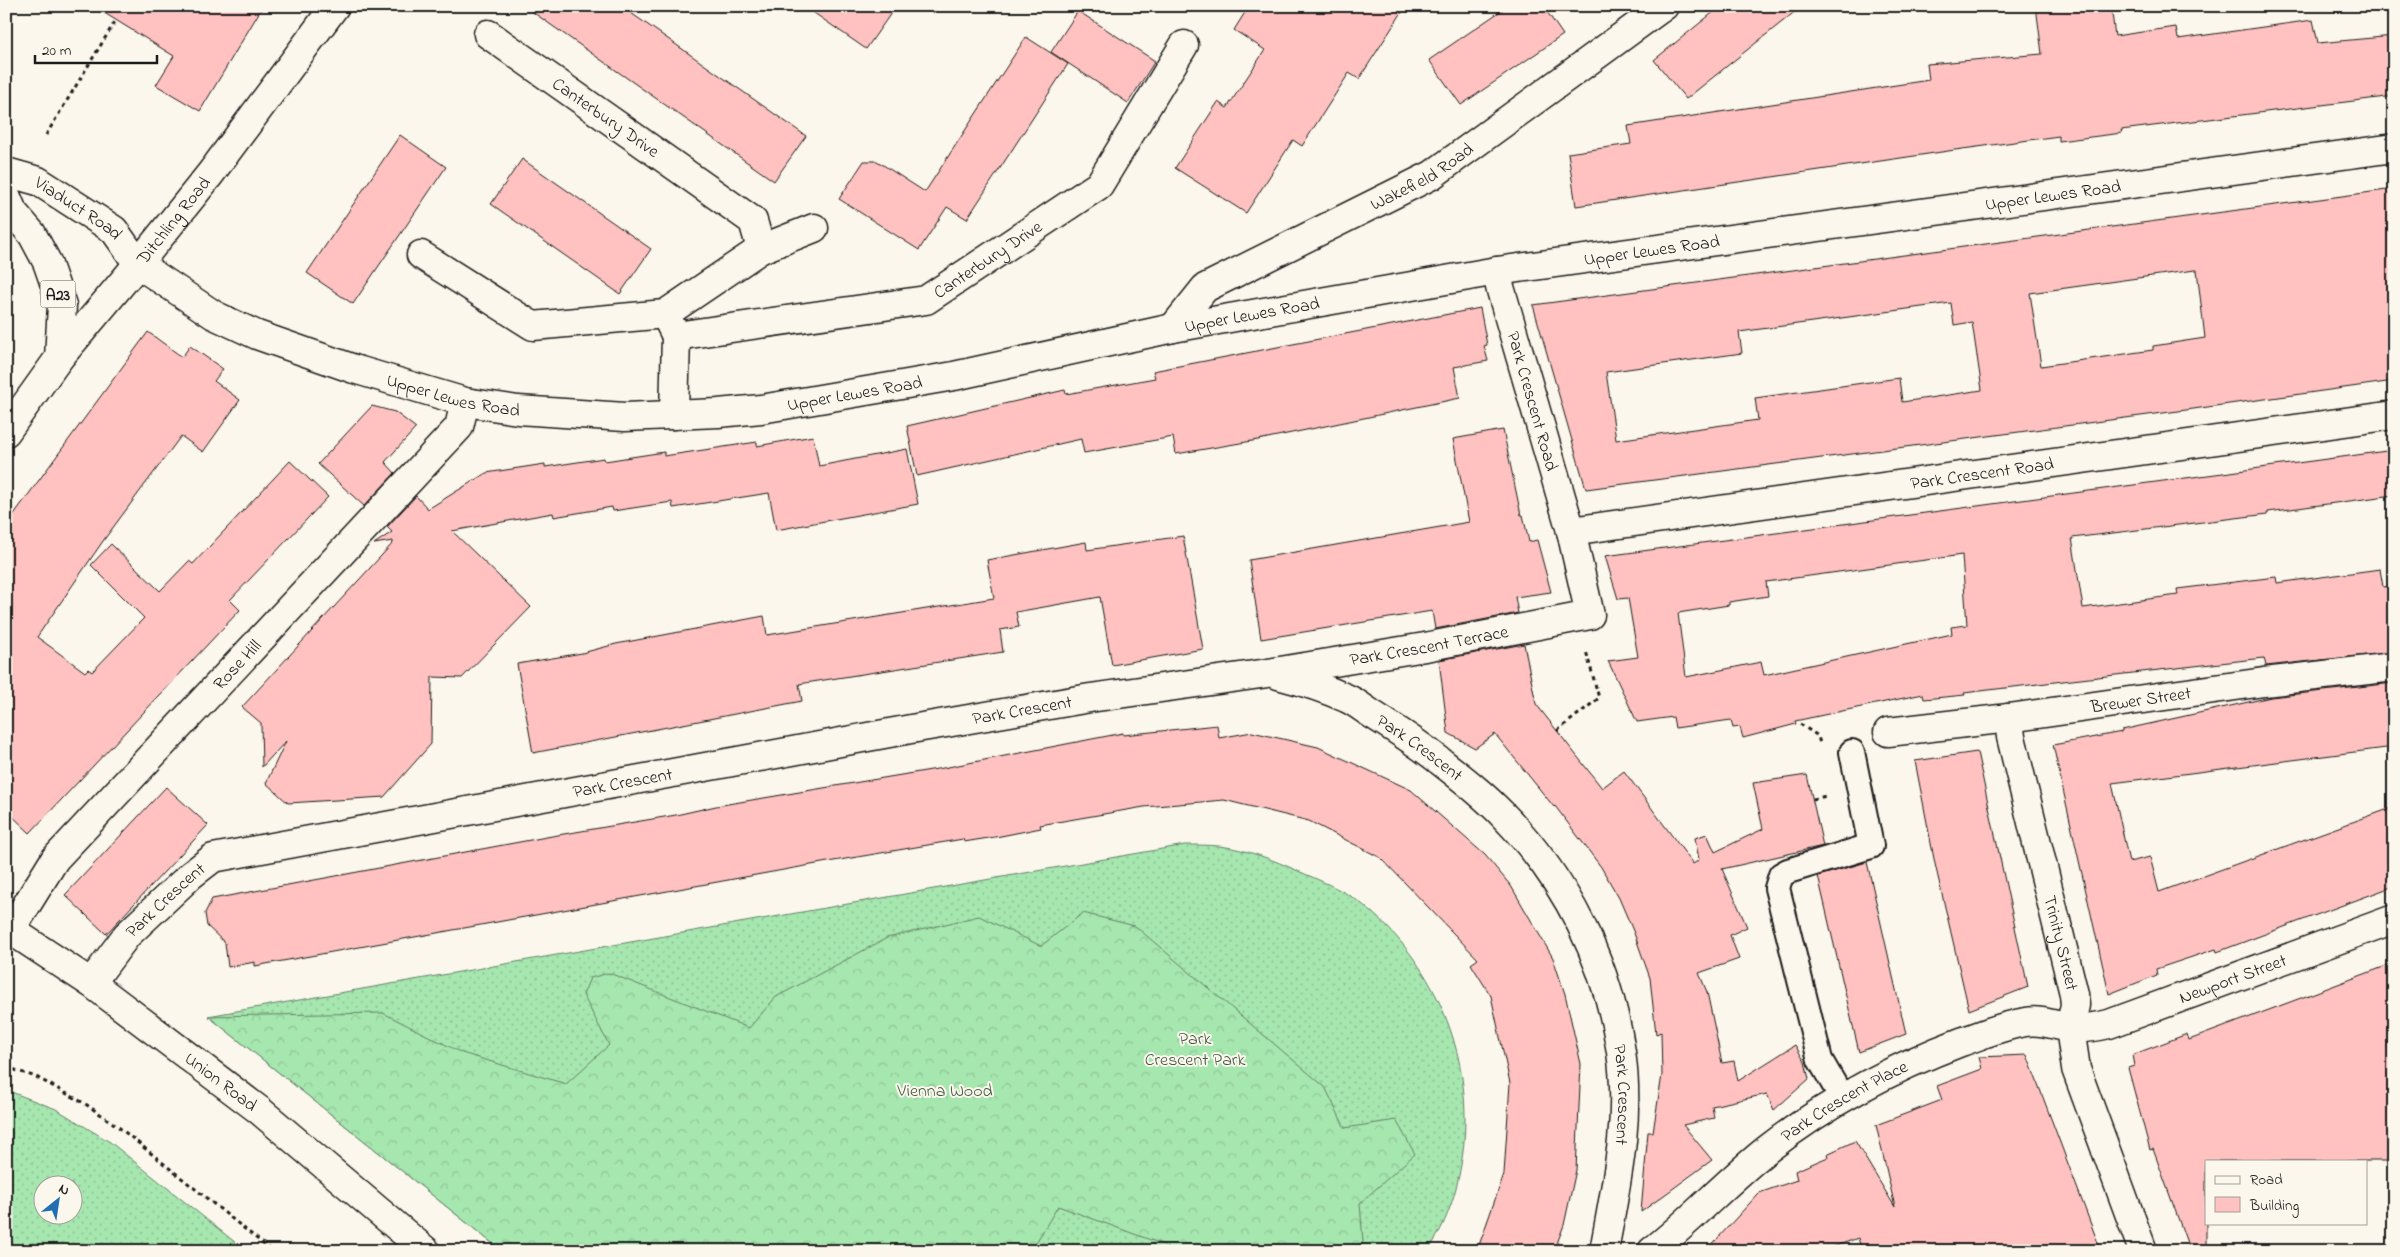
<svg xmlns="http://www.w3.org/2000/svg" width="2400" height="1257" font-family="'Indie Flower',sans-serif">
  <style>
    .grass { fill: url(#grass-dots); stroke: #618166; fill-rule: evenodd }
    .forest { fill: url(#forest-crowns); stroke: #618166 }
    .building { fill: #ffc2c0; stroke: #1c1c1c; fill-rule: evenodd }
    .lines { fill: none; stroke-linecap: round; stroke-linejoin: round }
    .lane-casing { stroke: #1c1c1c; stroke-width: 28 }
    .street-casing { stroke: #1c1c1c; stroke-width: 31 }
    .secondary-casing { stroke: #1c1c1c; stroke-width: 31 }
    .highway-casing { stroke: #1c1c1c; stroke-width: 31 }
    .path { stroke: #1c1c1c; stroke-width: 3; stroke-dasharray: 4 4; stroke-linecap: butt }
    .lane { stroke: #fbf7ec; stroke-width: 24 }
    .street { stroke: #fbf7ec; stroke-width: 28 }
    .secondary { stroke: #fbf7ec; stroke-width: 28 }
    .highway { stroke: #fbf7ec; stroke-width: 28 }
    .labels { text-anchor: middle; stroke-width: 4; stroke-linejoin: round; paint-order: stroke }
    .shield { fill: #fbf7ec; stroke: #5f5e5a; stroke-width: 1 }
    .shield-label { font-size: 16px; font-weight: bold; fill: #1c1c1c }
    .street-label { font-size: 18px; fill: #1c1c1c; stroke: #fbf7ec }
    .park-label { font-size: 18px; fill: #455948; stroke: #fbf7ec }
  </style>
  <defs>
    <pattern id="grass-dots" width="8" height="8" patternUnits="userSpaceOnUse" patternTransform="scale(1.25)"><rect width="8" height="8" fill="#a6e6af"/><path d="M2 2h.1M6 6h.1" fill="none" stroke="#8ec596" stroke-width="1.8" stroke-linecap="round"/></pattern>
    <pattern id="forest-crowns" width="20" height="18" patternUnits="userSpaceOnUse" patternTransform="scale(1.25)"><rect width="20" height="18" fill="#a6e6af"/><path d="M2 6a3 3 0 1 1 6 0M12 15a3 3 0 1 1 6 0" fill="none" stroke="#8ec596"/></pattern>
  </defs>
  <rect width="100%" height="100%" fill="#fbf7ec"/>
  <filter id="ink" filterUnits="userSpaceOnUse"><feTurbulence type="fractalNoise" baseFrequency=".02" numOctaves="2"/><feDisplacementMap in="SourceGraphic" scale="10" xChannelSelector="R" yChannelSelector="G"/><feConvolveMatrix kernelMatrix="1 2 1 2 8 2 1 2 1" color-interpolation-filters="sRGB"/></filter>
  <g filter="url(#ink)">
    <!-- grass -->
    <g class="grass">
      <path d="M1185,845C1196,845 1208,845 1219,846C1246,849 1274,860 1298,871C1319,880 1344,890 1362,904C1427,956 1465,1035 1465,1118C1465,1163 1454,1213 1428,1251H502L208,1016Z"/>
      <path d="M6,1090L56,1109L110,1142L246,1251H6ZM42,1184H72V1214H42Z"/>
    </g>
    <!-- forest -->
    <path class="forest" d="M1083,913L1135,926L1325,1087L1345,1128L1396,1120L1415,1154L1360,1203L1363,1242L1354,1251H1168L1167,1246L1058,1206L1031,1251H502L208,1016L383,1013L462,1053L566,1084L609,1045L583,995L590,978L609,973L749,1028L776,997L887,938L979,916L1041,946Z"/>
    <!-- building -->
    <g class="building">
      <path d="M93,6H263L200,111L156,85L174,56Z"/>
      <path d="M524,6H621L806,136L774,181Z"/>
      <path d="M804,6H896L866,49Z"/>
      <path d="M1249,6H1406L1359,79L1349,73L1302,146L1293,140L1246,213L1175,168L1218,102L1227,108L1265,50L1234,30Z"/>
      <path d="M1508,6H1543L1563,35L1461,105L1429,60Z"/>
      <path d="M1721,6H1802L1686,99L1654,60Z"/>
      <path d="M2036,6H2111L2115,36L2176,27L2178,39L2313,20L2318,43L2394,36V96L2121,130L2122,133L2059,141V136L1955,150L1576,206L1568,153L1631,144L1628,126L1929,80L1927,64L2042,54Z"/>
      <path d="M1078,11L1155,61L1128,103L1051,52Z"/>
      <path d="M1026,37L1068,64L967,219L947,207L919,250L839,199L864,161H877L925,192Z"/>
      <path d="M400,135L446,167L353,304L307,273Z"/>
      <path d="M522,159L651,249L620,294L491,204Z"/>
      <path d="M2394,189V381L2186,410L1586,489L1533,305ZM2195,270H2197L2205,338L2153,346V350L2041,366L2030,293ZM1951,303L1954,325L1972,322L1982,390L1902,402L1899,378L1755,398L1758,420L1616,440L1606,372L1742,353L1739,332Z"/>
      <path d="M1480,308L1487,345L1484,346L1488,361L1454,367L1460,398L1258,440L1176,454L1173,437L1084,453L1081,439L917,476L907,426L1065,390L1066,394L1155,378L1153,371Z"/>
      <path d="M148,332L182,357L190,346L223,369L214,381L240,400L203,452L181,436L103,541L37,637L85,672L88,669L92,672L144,618L91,565L111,544L160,591L189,561L193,564L290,461L328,497L230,600L240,610L30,833L6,810V525Z"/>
      <path d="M372,406L395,412L416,428L385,462L395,473L364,506L318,464Z"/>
      <path d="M1503,430L1521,515H1523L1529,542L1537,540L1551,592L1515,597L1518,613L1435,629L1432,611L1261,639L1249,560L1469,522L1453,439Z"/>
      <path d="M813,436L819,466L907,449L918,504L776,530L769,493L673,508L672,502L613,511L612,507L554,517L553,513L452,531L531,607L462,678L432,677L431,744L384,797L288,803L266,783L286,741L262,767L261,723L242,707L393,543V541L374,544L392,532L387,527L416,496L428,509L486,473L545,464V467L604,458L605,461L664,452V456L757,442V446Z"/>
      <path d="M2394,450V495L2268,512V514L2072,538L2083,608L2178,595L2177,589L2276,577L2277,583L2380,569L2383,587L2394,586V652L2266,666L2264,658L2063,681L1964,693L1965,695L1924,699L1923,694L1795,721L1796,724L1743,738L1740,727L1733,728L1731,720L1675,728L1673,717L1637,722L1608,661L1638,657L1628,598L1618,599L1605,556ZM1962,555L1967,625L1951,627L1952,634L1764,675L1761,662L1686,677L1678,613L1729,605V602L1768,596L1766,582Z"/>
      <path d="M1183,536L1203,649L1112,665L1100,597L1016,612L1019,627L1000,630L1003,652L799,684L802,701L533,753L517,664L582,653L616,644L764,616L767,635L994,598L987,560L1086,542L1087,550Z"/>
      <path d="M1524,644L1536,704L1602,788L1624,771L1693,864L1699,860L1695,838L1707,834L1715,852L1763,829L1753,783L1807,775L1823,846L1722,869L1747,927L1730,935L1739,959L1699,973L1707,992L1722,1063L1734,1061L1738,1081L1795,1045L1805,1062L1809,1079L1774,1110L1767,1094L1712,1106L1714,1118L1683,1125L1712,1160L1641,1212L1648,1132H1653L1662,1075L1661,1032L1656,1034L1650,978L1634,933L1619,898L1601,867L1555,806L1554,807L1495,734L1475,748L1448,733L1439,660Z"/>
      <path d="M2394,683V747L2112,783L2129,862L2150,857L2159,892L2394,807V886L2217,952L2216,949L2156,969L2157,975L2109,994L2053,745L2122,732V730L2271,697Z"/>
      <path d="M1217,725L1219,738L1252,732L1318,747L1411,790L1485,855L1511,886L1553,958L1565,994L1581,1064L1576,1170L1564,1225L1554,1251H1477L1504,1174L1510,1083L1491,996L1471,964L1478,959L1381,858L1309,821L1224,800L1144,807L1040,825L1041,828L1001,836L964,842L963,839L822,863L255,966V962L228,967L225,943L207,926L205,913L212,899L552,836L676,815L716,806L943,768L1123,733V735Z"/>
      <path d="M1977,752L2028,987L1969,1010L1935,864L1915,761Z"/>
      <path d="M166,787L208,825L106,934L65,895Z"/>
      <path d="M1867,862L1906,1034L1859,1052L1818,876Z"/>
      <path d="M2394,963V1161H2206V1251H2190L2153,1149L2150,1150L2128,1068L2134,1066L2132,1055L2187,1034L2189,1040Z"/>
      <path d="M2027,1055L2101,1251H1862L1858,1238L1822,1251H1706L1759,1193L1797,1180L1795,1171L1828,1157L1827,1154L1855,1141L1895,1207L1876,1125L1942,1100L1937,1086L1982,1069L1979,1057Z"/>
    </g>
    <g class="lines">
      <!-- lane casing -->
      <g class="lane-casing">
        <path id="lane" d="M1842,1098L1820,1060L1777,888L1781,875L1788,871L1871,846L1852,752"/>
      </g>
      <!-- street casing -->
      <g class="street-casing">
        <g id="street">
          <path d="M761,249L814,228"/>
          <path d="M421,255L533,326L665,314L761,249L753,221L488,34"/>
          <path id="s1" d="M665,314L676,336L926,300L1099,185L1184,45"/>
          <path id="s2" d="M1173,328L1205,288L1432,175L1664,6"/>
          <path d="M674,415L676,336"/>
          <path id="s3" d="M1571,531L2394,415"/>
          <path id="s4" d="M1278,675C1301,681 1324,688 1346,698C1356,702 1365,710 1375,716C1397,730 1419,744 1440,761C1462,778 1484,795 1503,815C1566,879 1608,963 1621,1052C1631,1120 1616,1184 1604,1251"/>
          <path id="s5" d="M2009,718L2011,737L2074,994L2075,1005L2070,1028L2076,1069L2143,1251"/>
          <path id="s6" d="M1888,732L2009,718L2264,682L2394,667"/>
          <path id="s7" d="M6,927L91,983L259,1110L426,1251"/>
          <path id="s8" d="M11,930L55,859L459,427L465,402"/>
          <path id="s9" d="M91,983L127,935L191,875L213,858L911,729L1090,698L1268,673L1425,647L1590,615L1571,531L1500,287L1497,271"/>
          <path id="s10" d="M1652,1251C1693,1219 1728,1180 1769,1148C1827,1103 1892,1068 1961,1042C1982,1035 2004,1025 2026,1022C2042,1019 2056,1026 2071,1028C2084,1029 2096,1027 2109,1024L2394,919"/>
        </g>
      </g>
      <!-- secondary casing -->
      <g class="secondary-casing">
        <g id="secondary">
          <path id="s11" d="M6,172L38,181L66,199L114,230L138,264L214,315L257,335L354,369L465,402L518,410L625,417L718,413L761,409L954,376L1173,328L1497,271L2394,148"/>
          <path id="s12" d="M59,358L138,264L211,173L335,6"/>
        </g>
      </g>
      <!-- highway casing -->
      <g class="highway-casing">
        <path id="highway" d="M6,195L13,212L32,234L47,262L62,305L59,358L6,432"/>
      </g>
      <!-- path -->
      <g class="path">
        <path d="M46,135L116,20"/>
        <path d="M1800,724L1818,736L1820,744"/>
        <path d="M1557,731L1599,698L1586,651"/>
        <path d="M1813,799L1826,796"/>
        <path d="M6,1067L36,1077L84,1103L116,1125L272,1251"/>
      </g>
      <!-- lane -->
      <use href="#lane" class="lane"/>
      <!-- street -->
      <use href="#street" class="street"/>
      <!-- secondary -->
      <use href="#secondary" class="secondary"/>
      <!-- highway -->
      <use href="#highway" class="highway"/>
    </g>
  </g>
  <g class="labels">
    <!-- shield labels -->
    <rect class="shield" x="40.5" y="280.5" width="35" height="27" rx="4"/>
    <g class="shield-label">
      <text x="58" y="300">A23</text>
    </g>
    <!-- street labels -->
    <g class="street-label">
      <text transform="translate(606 117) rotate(35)" y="6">Canterbury Drive</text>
      <text dy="6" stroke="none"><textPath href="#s2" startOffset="295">Wakefield Road</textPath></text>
      <text dy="6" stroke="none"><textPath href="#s11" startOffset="2130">Upper Lewes Road</textPath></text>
      <text dy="6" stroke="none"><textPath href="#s11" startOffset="82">Viaduct Road</textPath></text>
      <text dy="6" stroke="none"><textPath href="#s12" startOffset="179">Ditchling Road</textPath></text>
      <text dy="6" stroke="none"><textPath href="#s11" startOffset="1725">Upper Lewes Road</textPath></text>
      <text dy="6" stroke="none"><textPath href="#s1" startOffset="351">Canterbury Drive</textPath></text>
      <text dy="6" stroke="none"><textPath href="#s11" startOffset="1320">Upper Lewes Road</textPath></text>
      <text dy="6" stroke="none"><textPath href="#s11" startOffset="510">Upper Lewes Road</textPath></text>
      <text dy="6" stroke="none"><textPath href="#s11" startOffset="915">Upper Lewes Road</textPath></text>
      <text transform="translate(1533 401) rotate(74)" y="6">Park Crescent Road</text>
      <text dy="6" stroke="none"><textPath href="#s3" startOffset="415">Park Crescent Road</textPath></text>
      <text dy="6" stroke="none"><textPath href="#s9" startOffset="1410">Park Crescent Terrace</textPath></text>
      <text dy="6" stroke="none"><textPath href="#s8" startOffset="350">Rose Hill</textPath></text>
      <text dy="6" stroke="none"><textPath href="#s6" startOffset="255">Brewer Street</textPath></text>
      <text dy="6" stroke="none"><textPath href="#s9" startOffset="998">Park Crescent</textPath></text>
      <text dy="6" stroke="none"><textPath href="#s4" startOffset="161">Park Crescent</textPath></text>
      <text dy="6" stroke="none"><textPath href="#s9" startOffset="592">Park Crescent</textPath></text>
      <text dy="6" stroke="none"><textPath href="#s9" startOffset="112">Park Crescent</textPath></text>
      <text dy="6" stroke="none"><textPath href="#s5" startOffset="231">Trinity Street</textPath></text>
      <text dy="6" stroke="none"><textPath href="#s10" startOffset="660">Newport Street</textPath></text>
      <text dy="6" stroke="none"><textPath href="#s7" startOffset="265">Union Road</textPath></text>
      <text dy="6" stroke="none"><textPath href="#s4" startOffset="580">Park Crescent</textPath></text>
      <text dy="6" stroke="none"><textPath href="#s10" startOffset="245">Park Crescent Place</textPath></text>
    </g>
    <!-- park labels -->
    <g class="park-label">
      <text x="1195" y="1044">Park<tspan x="1195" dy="21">Crescent Park</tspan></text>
      <text x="945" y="1096">Vienna Wood</text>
    </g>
  </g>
  <!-- margin -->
  <rect width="2400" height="1257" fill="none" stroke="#fbf7ec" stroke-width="25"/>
  <rect x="12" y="12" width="2375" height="1232" fill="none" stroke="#1c1c1c" stroke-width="2" filter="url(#ink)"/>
  <!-- legend -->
  <rect x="2205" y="1160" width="162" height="65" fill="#fbf7ec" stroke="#a29f99"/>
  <rect x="2215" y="1176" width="25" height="8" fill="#fbf7ec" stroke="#a29f99"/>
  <text x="2250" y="1184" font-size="15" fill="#1c1c1c">Road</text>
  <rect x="2215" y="1197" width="25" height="15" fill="#ffc2c0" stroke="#a29f99"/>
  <text x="2250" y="1210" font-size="15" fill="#1c1c1c">Building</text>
  <!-- north arrow -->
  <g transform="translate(58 1200) rotate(30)"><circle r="24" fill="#fbf7ec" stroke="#a29f99"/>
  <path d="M0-4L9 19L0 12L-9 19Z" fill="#1f6fb2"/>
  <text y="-8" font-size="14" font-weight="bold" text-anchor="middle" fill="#1c1c1c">N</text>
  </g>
  <!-- scale -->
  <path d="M35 55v8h122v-8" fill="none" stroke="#1c1c1c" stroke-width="2.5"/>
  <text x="42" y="55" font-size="15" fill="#1c1c1c" stroke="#fbf7ec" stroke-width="4" paint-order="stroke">20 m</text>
</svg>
